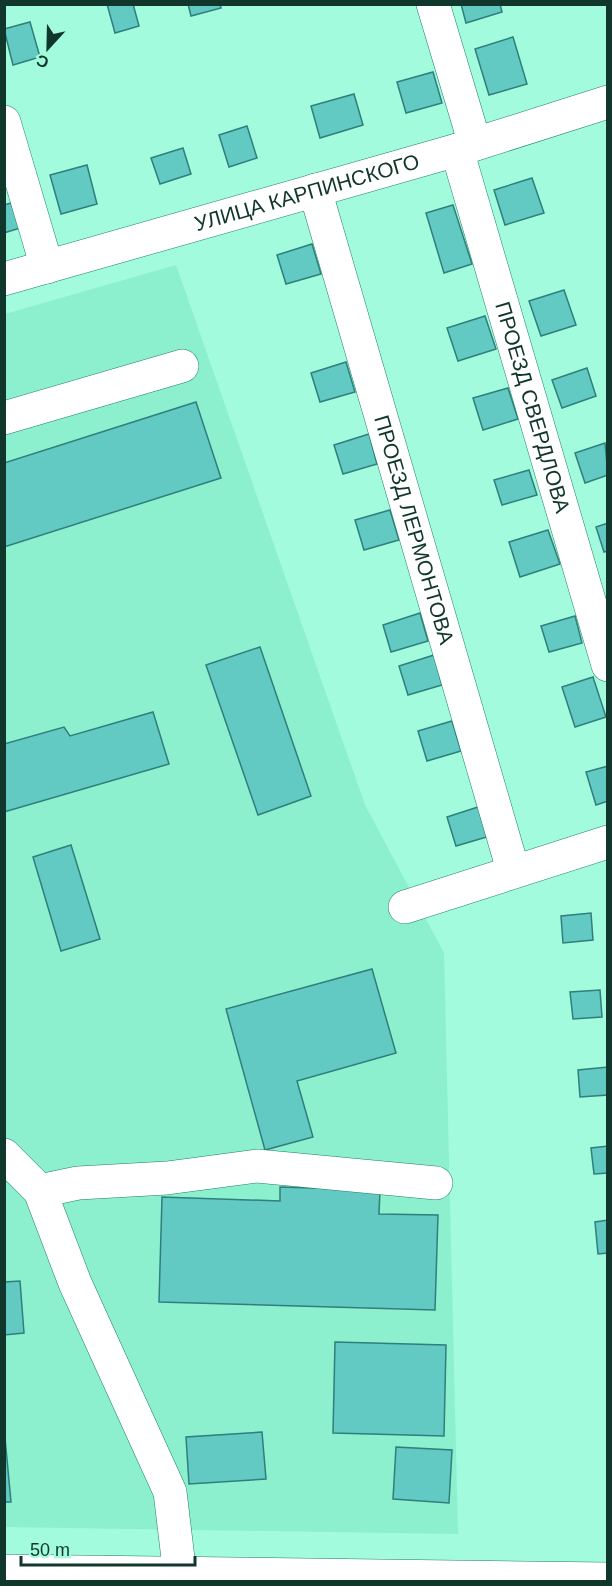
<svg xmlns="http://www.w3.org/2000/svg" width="612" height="1586" font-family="Helvetica,sans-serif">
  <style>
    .built { fill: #8cf0cf }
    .building { fill: #62c9c3; stroke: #2f7f7b; stroke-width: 1.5 }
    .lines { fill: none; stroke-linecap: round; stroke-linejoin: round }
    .minor-casing { stroke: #1f8066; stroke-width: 34 }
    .minor { stroke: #fff; stroke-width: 33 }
    .labels { text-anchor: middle; stroke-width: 4.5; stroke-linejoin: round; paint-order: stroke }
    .street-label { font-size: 21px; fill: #11372c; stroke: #a1fbdc }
  </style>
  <rect width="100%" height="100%" fill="#a1fbdc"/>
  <!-- built -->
  <path class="built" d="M176,265L365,805L444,953L458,1534L5,1527V314Z"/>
  <!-- building -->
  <g class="building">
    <path d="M107,4H133L139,26L115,33Z"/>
    <path d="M188,4H220L221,8L191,16Z"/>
    <path d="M461,4H500L502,12L466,23Z"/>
    <path d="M30,22L40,57L13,65L4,29Z"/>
    <path d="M513,37L527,84L489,95L475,49Z"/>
    <path d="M433,72L442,103L406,113L397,82Z"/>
    <path d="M354,94L363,125L320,138L311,106Z"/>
    <path d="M247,126L257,158L229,167L219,135Z"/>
    <path d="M183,148L191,174L160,184L151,158Z"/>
    <path d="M87,165L97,204L61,214L50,175Z"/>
    <path d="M532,178L544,213L505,225L494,190Z"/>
    <path d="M11,203L20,228L4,233V205Z"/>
    <path d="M453,205L472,264L444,273L426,213Z"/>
    <path d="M312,244L321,274L286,284L277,255Z"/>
    <path d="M564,290L576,325L541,336L529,301Z"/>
    <path d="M485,316L496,349L458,361L447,328Z"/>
    <path d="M346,362L355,392L320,402L311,373Z"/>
    <path d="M587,368L596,396L562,408L552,380Z"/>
    <path d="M508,388L518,419L483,430L473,398Z"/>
    <path d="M196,402L221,478L4,547V463Z"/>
    <path d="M369,434L377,464L343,474L334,445Z"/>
    <path d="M605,443L608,475L585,483L575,453Z"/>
    <path d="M529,470L537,495L502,505L494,480Z"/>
    <path d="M390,510L399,540L364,550L355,520Z"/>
    <path d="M608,523V551L604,552L596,527Z"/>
    <path d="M548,530L560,564L520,577L509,542Z"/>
    <path d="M420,613L428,641L391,652L383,625Z"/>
    <path d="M575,616L582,643L549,652L541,626Z"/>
    <path d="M260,647L311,796L258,815L206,665Z"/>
    <path d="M434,655L442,685L408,695L399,666Z"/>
    <path d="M593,677L606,717L575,727L562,687Z"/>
    <path d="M153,712L169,764L4,812V744L64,727L70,736Z"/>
    <path d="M452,721L461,751L427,761L418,731Z"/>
    <path d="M608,766V801L596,805L586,772Z"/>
    <path d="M481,806L490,836L456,846L447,817Z"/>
    <path d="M71,845L100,939L61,951L33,857Z"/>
    <path d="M591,913L593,940L563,943L561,916Z"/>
    <path d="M372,969L396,1053L297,1081L313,1137L265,1150L226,1009Z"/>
    <path d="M600,990L602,1017L573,1019L570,992Z"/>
    <path d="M608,1067V1095L580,1097L578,1070Z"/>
    <path d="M608,1146V1173L594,1174L591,1148Z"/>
    <path d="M280,1187L380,1190L379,1214L438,1215L435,1310L159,1302L162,1197L280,1201Z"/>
    <path d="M608,1220V1253L598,1254L595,1222Z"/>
    <path d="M20,1281L24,1333L4,1335V1282Z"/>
    <path d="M335,1342L446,1345L444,1436L333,1433Z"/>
    <path d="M4,1427L11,1502H4Z"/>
    <path d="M262,1432L266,1479L189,1484L186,1437Z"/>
    <path d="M396,1447L452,1450L449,1503L393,1499Z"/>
  </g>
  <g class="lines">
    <!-- minor casing -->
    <g class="minor-casing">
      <g id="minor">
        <path d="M433,4L475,144"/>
        <path d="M4,122L47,267"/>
        <path id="s1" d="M457,150L608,665"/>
        <path id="s2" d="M315,190L513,870"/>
        <path id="s3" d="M4,279L457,150L608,102"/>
        <path d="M4,418L182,366"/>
        <path d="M405,907L608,842"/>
        <path d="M4,1155L40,1191L75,1283L170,1492L180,1575"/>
        <path d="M40,1191L78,1183L167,1178L257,1166L436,1183"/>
        <path d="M4,1571L608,1579"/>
      </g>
    </g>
    <!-- minor -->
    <use href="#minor" class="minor"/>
  </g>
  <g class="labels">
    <!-- street labels -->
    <g class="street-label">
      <text dy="7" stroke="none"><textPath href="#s3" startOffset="315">УЛИЦА КАРПИНСКОГО</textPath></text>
      <text dy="7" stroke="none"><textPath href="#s1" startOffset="268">ПРОЕЗД СВЕРДЛОВА</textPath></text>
      <text dy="7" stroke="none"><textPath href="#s2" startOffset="354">ПРОЕЗД ЛЕРМОНТОВА</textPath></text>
    </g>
  </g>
  <!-- border -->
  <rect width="612" height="1586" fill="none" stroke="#11372c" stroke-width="12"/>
  <!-- north arrow -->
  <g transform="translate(48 48) rotate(202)" stroke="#a1fbdc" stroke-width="4.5" paint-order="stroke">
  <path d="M0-4.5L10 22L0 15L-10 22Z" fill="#11372c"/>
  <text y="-9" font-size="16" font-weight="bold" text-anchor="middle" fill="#11372c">С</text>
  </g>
  <!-- scale -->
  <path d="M21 1556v9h174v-9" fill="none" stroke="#11372c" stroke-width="3"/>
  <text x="30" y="1556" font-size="18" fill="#11372c" stroke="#a1fbdc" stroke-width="4.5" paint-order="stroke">50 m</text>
</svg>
